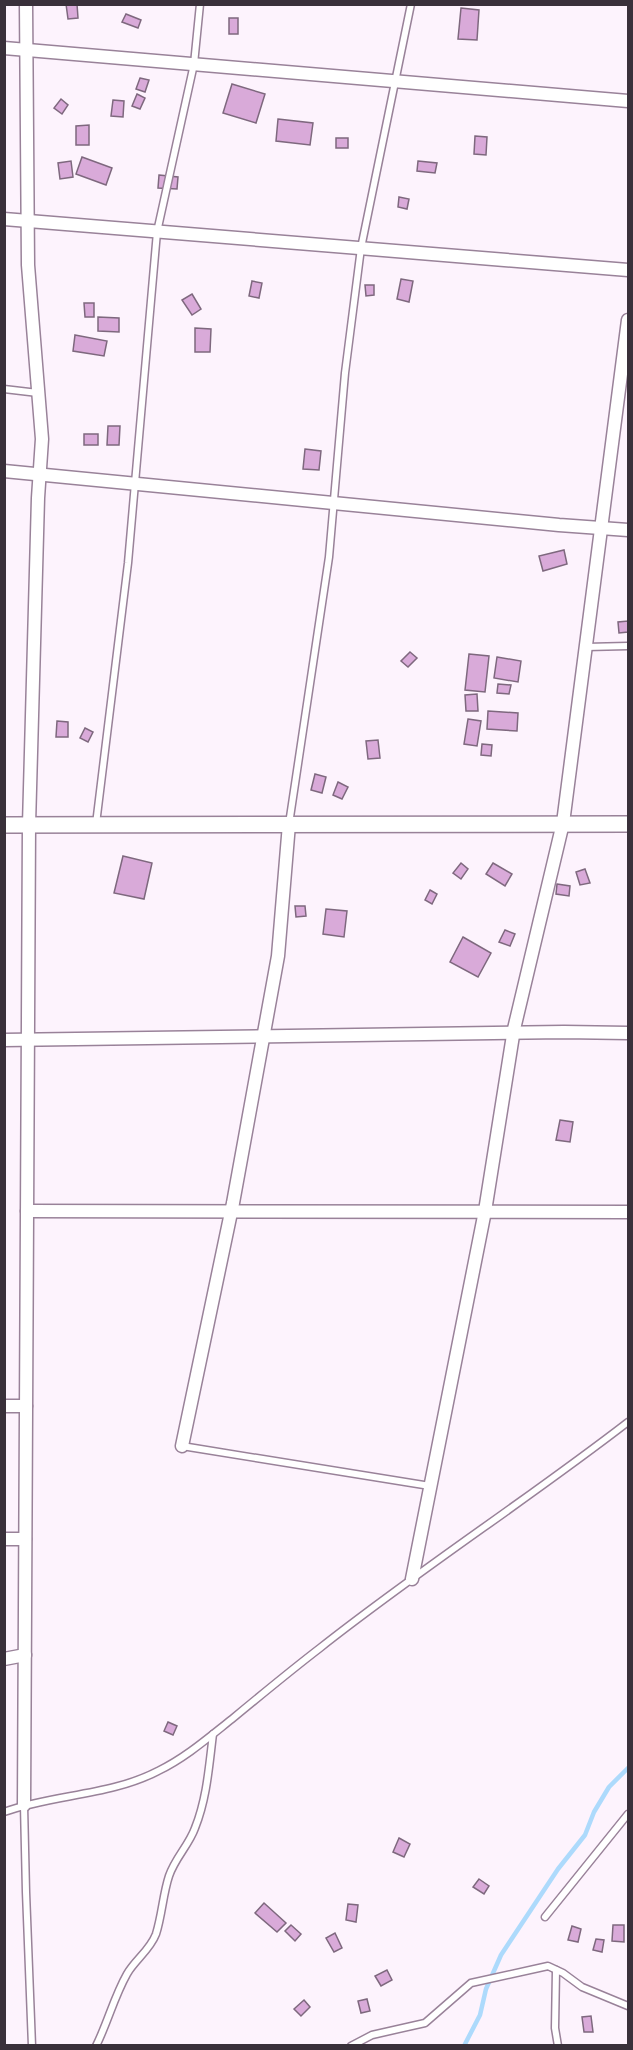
<svg xmlns="http://www.w3.org/2000/svg" width="633" height="2050" font-family="'Work Sans',sans-serif">
  <style>
    .lines { fill: none; stroke-linecap: round; stroke-linejoin: round }
    .stream { stroke: #addafc; stroke-width: 4.5 }
    .building { fill: #d9aad9; stroke: #7e687e; stroke-width: 1.5 }
    .service-casing { stroke: #998299; stroke-width: 9 }
    .minor-casing { stroke: #998299; stroke-width: 15 }
    .tertiary-casing { stroke: #998299; stroke-width: 18 }
    .service { stroke: #fff; stroke-width: 6 }
    .minor { stroke: #fff; stroke-width: 12 }
    .tertiary { stroke: #fff; stroke-width: 15 }
  </style>
  <rect width="100%" height="100%" fill="#fdf3fd"/>
  <g class="lines">
    <!-- stream -->
    <path class="stream" d="M464,2046L480,2015L486,1989L501,1955L558,1869L585,1835L594,1812L609,1787L628,1768"/>
  </g>
  <!-- building -->
  <g class="building">
    <path d="M66,4H77L78,18L68,19Z"/>
    <path d="M461,8L479,10L477,40L458,39Z"/>
    <path d="M126,14L141,20L138,28L122,22Z"/>
    <rect x="229" y="18" width="9" height="16"/>
    <path d="M140,78L149,80L145,92L136,89Z"/>
    <path d="M232,84L265,94L256,123L223,113Z"/>
    <path d="M137,94L145,98L140,109L132,106Z"/>
    <path d="M61,99L68,105L62,114L54,108Z"/>
    <path d="M113,100L124,101L123,117L111,116Z"/>
    <path d="M278,119L313,123L310,145L276,141Z"/>
    <path d="M89,125V145H76V126Z"/>
    <path d="M475,136L487,137L486,155L474,154Z"/>
    <rect x="336" y="138" width="12" height="10"/>
    <path d="M82,157L112,168L106,185L76,174Z"/>
    <path d="M71,161L73,177L60,179L58,163Z"/>
    <path d="M418,161L437,163L435,173L417,171Z"/>
    <path d="M159,175L178,177L177,189L158,188Z"/>
    <path d="M399,197L409,199L407,209L398,207Z"/>
    <path d="M401,279L413,281L409,302L397,299Z"/>
    <path d="M252,281L262,283L259,298L249,296Z"/>
    <path d="M365,285H374V295L366,296Z"/>
    <path d="M192,294L201,309L192,315L182,300Z"/>
    <path d="M84,303H94V317H85Z"/>
    <path d="M98,317L119,318V332L98,331Z"/>
    <path d="M195,328L211,329L210,352H195Z"/>
    <path d="M75,335L107,341L104,356L73,351Z"/>
    <path d="M108,426H120L119,445H107Z"/>
    <rect x="84" y="434" width="14" height="11"/>
    <path d="M305,449L321,451L319,470L303,469Z"/>
    <path d="M564,550L567,564L543,571L539,556Z"/>
    <path d="M628,621V632L619,633L618,622Z"/>
    <path d="M410,652L417,658L408,667L401,661Z"/>
    <path d="M469,654L489,656L485,692L465,690Z"/>
    <path d="M497,657L521,661L518,682L494,678Z"/>
    <path d="M498,684L511,685L509,694L497,693Z"/>
    <path d="M477,694L478,711H466L465,695Z"/>
    <path d="M488,711L518,713L517,731L487,729Z"/>
    <path d="M468,719L481,721L477,746L464,744Z"/>
    <path d="M57,721L68,722V737H56Z"/>
    <path d="M85,728L93,732L88,742L80,738Z"/>
    <path d="M378,740L380,758L368,759L366,741Z"/>
    <path d="M482,744L492,745L491,756L481,755Z"/>
    <path d="M315,774L326,777L322,793L311,790Z"/>
    <path d="M338,782L348,787L342,799L333,795Z"/>
    <path d="M123,856L152,863L144,899L114,893Z"/>
    <path d="M461,863L468,869L461,879L453,873Z"/>
    <path d="M493,863L512,874L505,886L486,874Z"/>
    <path d="M585,869L590,883L580,885L576,872Z"/>
    <path d="M557,884L570,886L569,896L556,894Z"/>
    <path d="M430,890L437,894L432,904L425,900Z"/>
    <path d="M295,906H305L306,916L296,917Z"/>
    <path d="M326,909L347,911L344,937L323,934Z"/>
    <path d="M505,930L515,934L510,946L499,942Z"/>
    <path d="M463,937L491,953L478,977L450,962Z"/>
    <path d="M560,1120L573,1122L570,1142L556,1140Z"/>
    <path d="M168,1722L177,1726L173,1735L164,1731Z"/>
    <path d="M399,1838L410,1844L404,1857L393,1852Z"/>
    <path d="M479,1879L489,1886L484,1894L473,1887Z"/>
    <path d="M264,1903L286,1923L277,1932L255,1913Z"/>
    <path d="M348,1904L358,1905L356,1922L346,1920Z"/>
    <path d="M291,1925L301,1934L295,1941L285,1931Z"/>
    <path d="M613,1925H624V1942L612,1941Z"/>
    <path d="M572,1926L581,1929L578,1942L568,1940Z"/>
    <path d="M335,1933L342,1948L334,1952L326,1938Z"/>
    <path d="M596,1939L604,1940L602,1952L593,1950Z"/>
    <path d="M387,1970L392,1980L381,1986L375,1976Z"/>
    <path d="M367,1999L370,2011L361,2013L358,2001Z"/>
    <path d="M304,2000L310,2007L301,2016L294,2009Z"/>
    <path d="M591,2016L593,2032H584L582,2017Z"/>
  </g>
  <g class="lines">
    <!-- service casing -->
    <g class="service-casing">
      <g id="service">
        <path d="M4,389L38,393"/>
        <path d="M586,647L628,646"/>
        <path d="M96,824L128,563L157,232L194,64L200,4"/>
        <path d="M289,824L329,557L345,373L361,248L411,4"/>
        <path d="M182,1446L430,1486"/>
        <path d="M24,1805L26,1892L32,2046"/>
        <path d="M4,1812C54,1794 110,1796 158,1771C185,1758 208,1738 232,1719C261,1695 290,1671 320,1648C420,1569 527,1500 628,1422"/>
        <path d="M545,1917L628,1814"/>
        <path d="M556,1970L555,2028L558,2046"/>
        <path d="M96,2046C108,2022 114,1997 127,1974C135,1960 150,1950 156,1934C162,1915 163,1894 169,1876C175,1858 189,1845 195,1828C207,1798 209,1766 213,1734"/>
        <path d="M351,2046L372,2035L425,2023L471,1983L548,1966L563,1973L582,1987L628,2006"/>
      </g>
    </g>
    <!-- minor casing -->
    <g class="minor-casing">
      <g id="minor">
        <path d="M4,48L628,101"/>
        <path d="M4,219L628,270"/>
        <path d="M4,471L559,525L628,530"/>
        <path d="M4,1040L564,1032L628,1033"/>
        <path d="M27,1211L628,1212"/>
        <path d="M4,1406H26"/>
        <path d="M182,1446L233,1203L278,956L289,824"/>
        <path d="M4,1539H25"/>
        <path d="M412,1579L485,1211L514,1029L563,823L628,320"/>
        <path d="M4,1659L25,1655"/>
        <path d="M24,1805L29,825L38,498L42,439L28,265L26,4"/>
      </g>
    </g>
    <!-- tertiary casing -->
    <g class="tertiary-casing">
      <path id="tertiary" d="M4,825L628,824"/>
    </g>
    <!-- service -->
    <use href="#service" class="service"/>
    <!-- minor -->
    <use href="#minor" class="minor"/>
    <!-- tertiary -->
    <use href="#tertiary" class="tertiary"/>
  </g>
  <!-- border -->
  <rect width="633" height="2050" fill="none" stroke="#39303a" stroke-width="12"/>
</svg>
